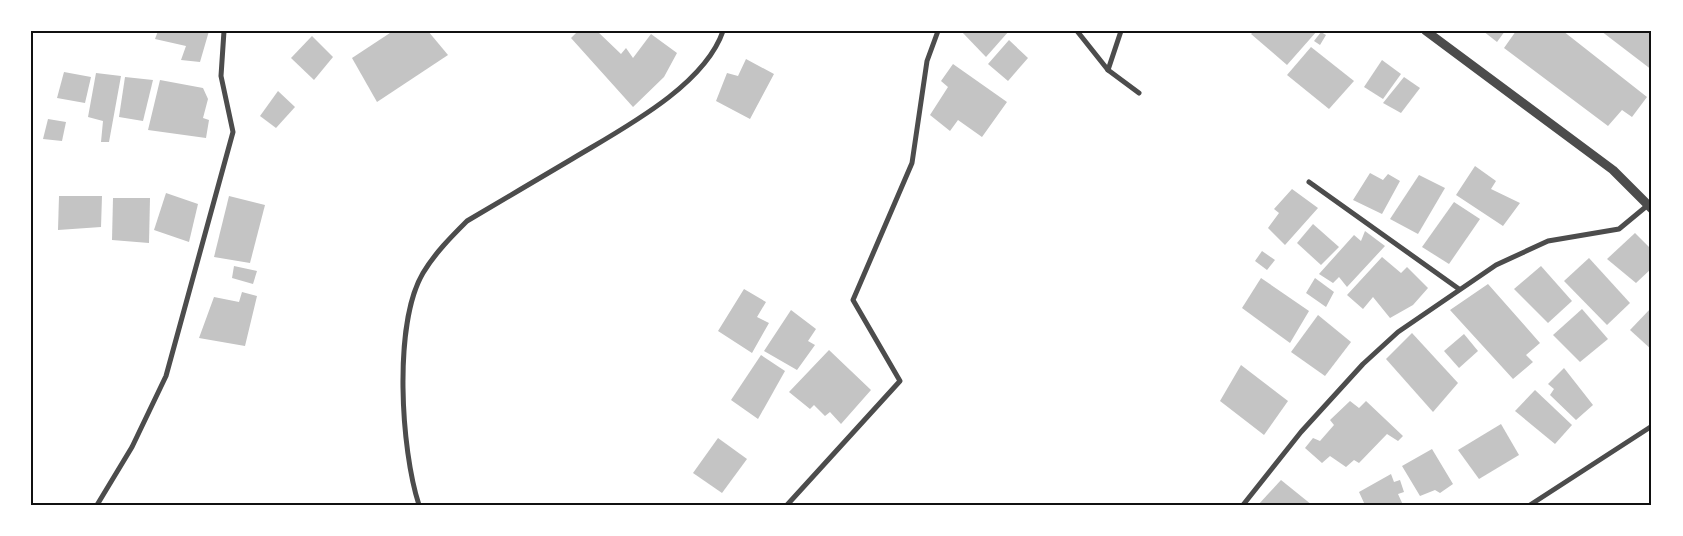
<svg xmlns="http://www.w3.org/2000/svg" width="1683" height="536" font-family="'Alegreya Sans',sans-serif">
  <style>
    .building { fill: #c4c4c4 }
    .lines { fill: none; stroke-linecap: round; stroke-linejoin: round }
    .minor { stroke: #4c4c4c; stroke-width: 5 }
    .tertiary { stroke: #4c4c4c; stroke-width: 9 }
    .neatline { fill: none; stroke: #111; stroke-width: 2 }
  </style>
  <rect width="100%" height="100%" fill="#fff"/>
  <!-- building -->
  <g class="building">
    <path d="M158,31H209L200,62L181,60L186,46L155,39Z"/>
    <path d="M393,31H428L448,55L377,102L352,58Z"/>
    <path d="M578,31H597L621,54L626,48L633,58L651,34L677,53L664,77L633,107L571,38Z"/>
    <path d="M961,31H1009L986,57Z"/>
    <path d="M1254,31H1317L1287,65L1251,34Z"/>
    <path d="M1483,31H1505L1497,42Z"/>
    <path d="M1516,31H1563L1647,97L1632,117L1622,110L1608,126L1504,48Z"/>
    <path d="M1601,31H1652V70Z"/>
    <path d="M1321,32L1326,35L1320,45L1314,41Z"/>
    <path d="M312,36L333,57L314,80L291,58Z"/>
    <path d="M1009,40L1028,58L1008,81L988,64Z"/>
    <path d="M1311,47L1354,81L1329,109L1287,75Z"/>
    <path d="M746,59L774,74L750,119L716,101L727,73L738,76Z"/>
    <path d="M1382,60L1401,74L1383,99L1364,87Z"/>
    <path d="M953,64L1007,102L982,137L958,120L950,131L930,115L948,87L941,81Z"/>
    <path d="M64,72L91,77L85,103L57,98Z"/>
    <path d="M96,73L121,76L109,142H101L103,121L88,117Z"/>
    <path d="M125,77L153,80L143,121L119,117Z"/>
    <path d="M1404,77L1420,88L1401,113L1383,103Z"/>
    <path d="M160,80L203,88L208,99L203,118L209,120L206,138L148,130Z"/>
    <path d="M278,91L295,107L276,128L260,116Z"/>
    <path d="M48,119L66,122L62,141L43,139Z"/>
    <path d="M1475,166L1496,181L1491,189L1520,203L1503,226L1456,195Z"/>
    <path d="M1370,173L1383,180L1388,174L1400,181L1382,214L1353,200Z"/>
    <path d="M1419,175L1445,188L1418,234L1390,219Z"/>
    <path d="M1292,189L1318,208L1285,245L1268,228L1279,213L1274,209Z"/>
    <path d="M166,193L198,204L189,242L154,230Z"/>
    <path d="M59,196H102L101,227L58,230Z"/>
    <path d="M229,196L265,205L250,263L214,257Z"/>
    <path d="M113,198H150L149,243L112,240Z"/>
    <path d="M1454,202L1480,219L1449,264L1422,247Z"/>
    <path d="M1313,224L1339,247L1321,265L1297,243Z"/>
    <path d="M1365,231L1385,246L1347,287L1339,277L1333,283L1319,274L1354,235L1361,241Z"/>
    <path d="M1635,233L1652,250V268L1636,283L1607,259Z"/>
    <path d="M1262,251L1275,260L1267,270L1255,261Z"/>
    <path d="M1382,257L1401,273L1407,267L1428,288L1413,305L1390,318L1373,297L1363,309L1347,295Z"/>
    <path d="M1589,258L1630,303L1607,325L1564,281Z"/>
    <path d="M234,266L257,271L253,284L232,278Z"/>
    <path d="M1541,266L1572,301L1548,323L1514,289Z"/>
    <path d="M1261,278L1309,311L1290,343L1242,308Z"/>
    <path d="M1315,278L1334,292L1326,307L1306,293Z"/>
    <path d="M1488,284L1540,343L1526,355L1533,362L1513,379L1450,310Z"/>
    <path d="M744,289L766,302L757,317L769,323L752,353L718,331Z"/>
    <path d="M242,292L257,296L245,346L199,338L214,297L239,302Z"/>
    <path d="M1652,307V350L1630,330Z"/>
    <path d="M1582,309L1608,339L1580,362L1553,335Z"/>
    <path d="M791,310L816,329L808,341L815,345L797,370L764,351Z"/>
    <path d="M1318,315L1351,342L1325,376L1291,352Z"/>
    <path d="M1412,333L1458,383L1433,412L1386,359Z"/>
    <path d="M1464,334L1478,351L1459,368L1444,351Z"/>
    <path d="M829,350L871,390L841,424L830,412L825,416L814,405L810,409L789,392Z"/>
    <path d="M761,355L785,371L758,419L731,400Z"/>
    <path d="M1241,365L1288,401L1264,435L1220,401Z"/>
    <path d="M1564,368L1593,405L1576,420L1550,395L1554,389L1548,384Z"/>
    <path d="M1535,390L1572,425L1555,444L1515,411Z"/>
    <path d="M1350,401L1359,408L1366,401L1403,436L1398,441L1387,434L1359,463L1354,460L1346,467L1330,456L1322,463L1305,448L1313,438L1320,441L1334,425L1330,420Z"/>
    <path d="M1501,424L1519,455L1479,479L1458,450Z"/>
    <path d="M718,438L747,459L722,493L693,473Z"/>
    <path d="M1432,449L1453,484L1440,493L1435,490L1420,496L1402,466Z"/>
    <path d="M1391,474L1394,482L1400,480L1404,492L1398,494L1403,505H1365L1359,492Z"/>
    <path d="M1281,480L1312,505H1258Z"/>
  </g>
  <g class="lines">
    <!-- minor -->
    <g class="minor">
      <path d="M1077,31L1108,70L1139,93"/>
      <path d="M1108,70L1121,31"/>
      <path d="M1309,182L1459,289"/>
      <path d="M97,505L132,447L166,376L233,132L221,76L224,31"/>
      <path d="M419,505C401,450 393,324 423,273C435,253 451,237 467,221C502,200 537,180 572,159C620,130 704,87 723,31"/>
      <path d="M787,505L900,381L853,300L912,163L927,61L938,31"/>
      <path d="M1243,505L1301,432L1363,364L1398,332L1496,265L1548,241L1619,229L1648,205"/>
      <path d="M1530,505L1652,426"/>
    </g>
    <!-- tertiary -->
    <path class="tertiary" d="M1426,31L1613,170L1652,209"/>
  </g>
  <!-- border -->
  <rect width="1683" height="536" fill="none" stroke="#ffffff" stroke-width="65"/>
  <rect x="32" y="32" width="1618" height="472" class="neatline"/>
</svg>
